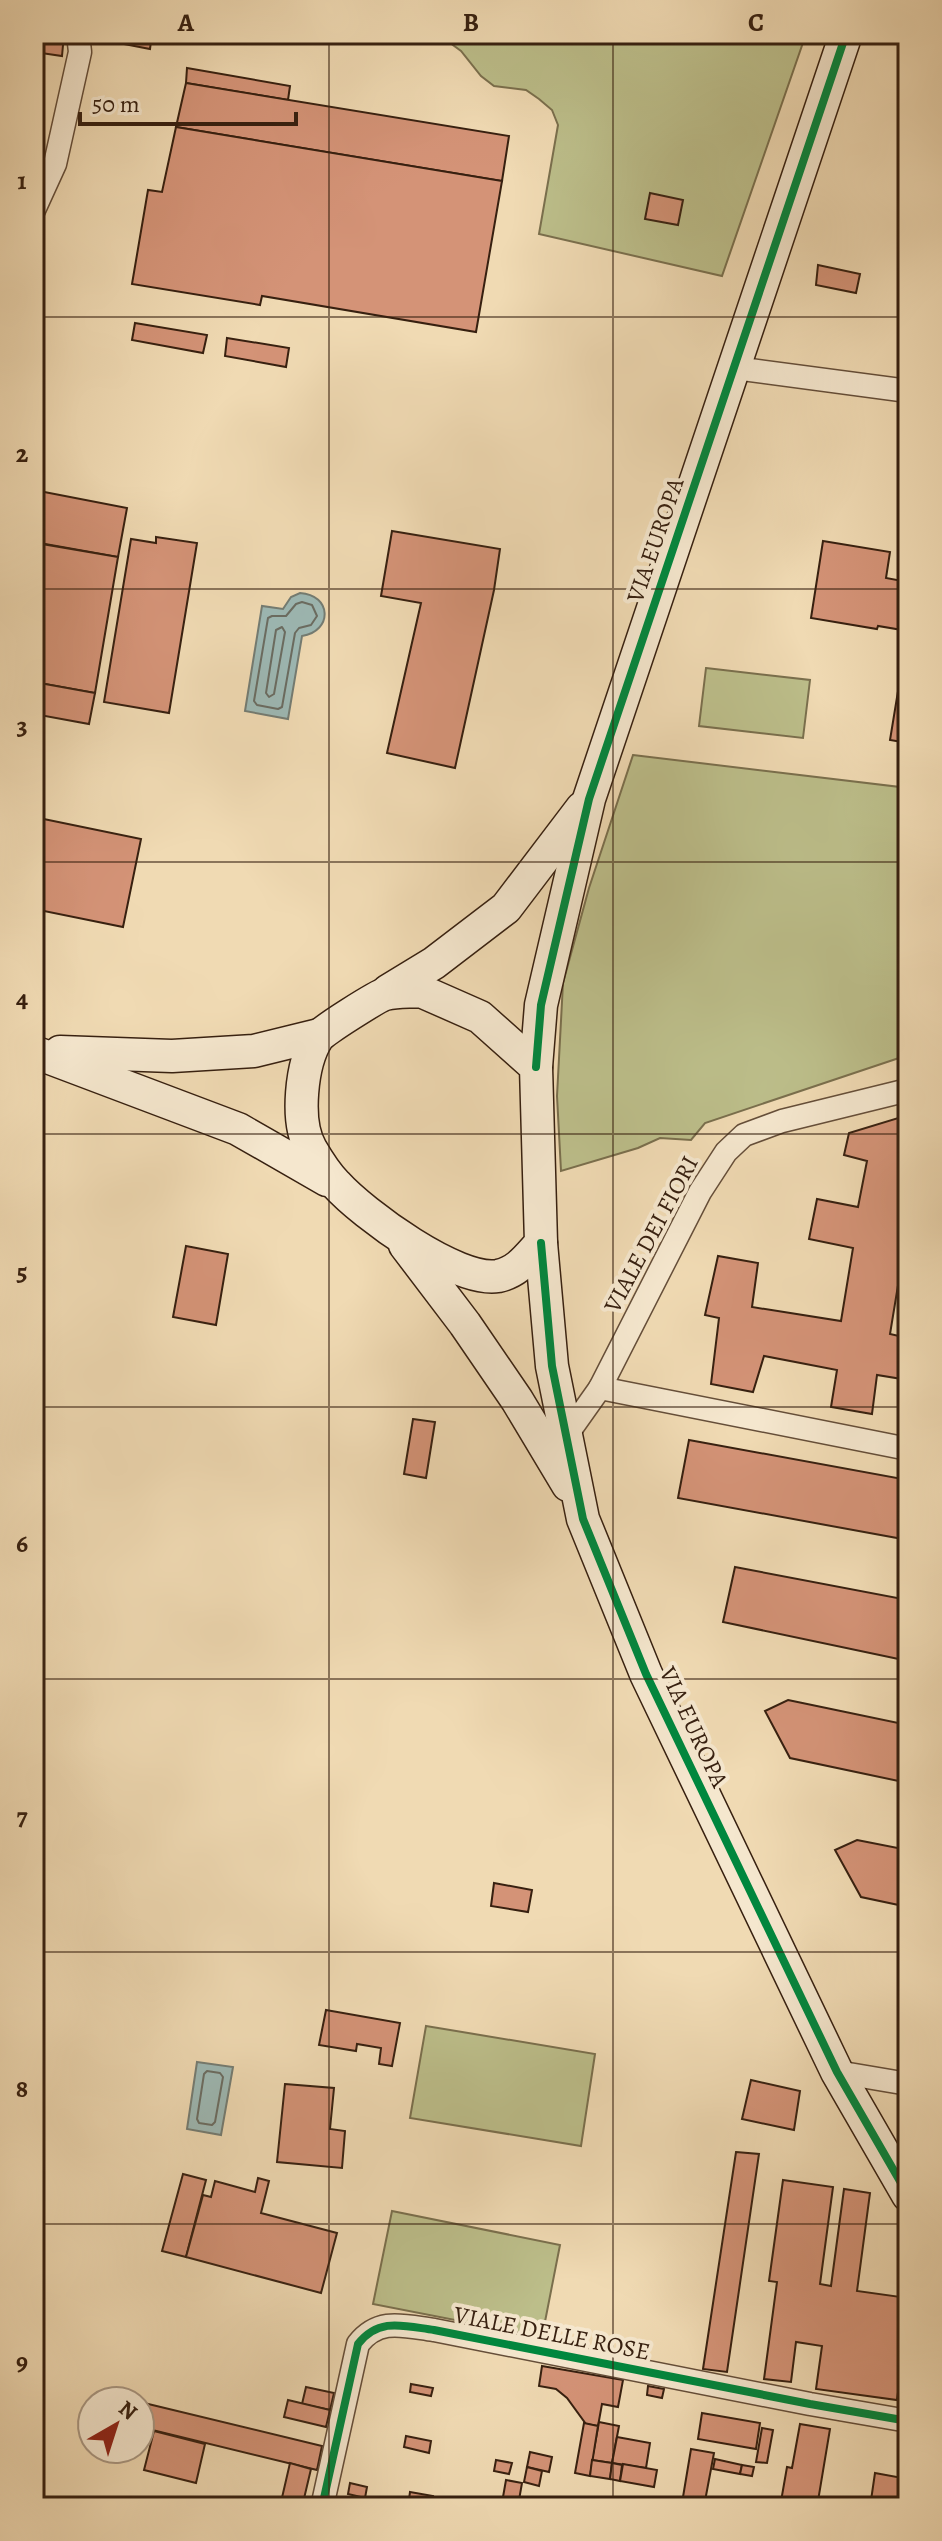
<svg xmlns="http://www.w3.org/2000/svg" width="942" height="2541" font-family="Alegreya,serif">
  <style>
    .green { fill: #bcbe8a; stroke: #7a6f4d; stroke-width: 2 }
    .water { fill: #9db9b5; stroke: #747c73; stroke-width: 2 }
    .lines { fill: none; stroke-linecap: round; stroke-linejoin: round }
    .shore { stroke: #6a6c62; stroke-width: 2 }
    .building { fill: #d49377; stroke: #372010; stroke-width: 2 }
    .street-casing { stroke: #654e39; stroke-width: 25 }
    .secondary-casing { stroke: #372010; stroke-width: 35 }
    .street { stroke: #f5e7ce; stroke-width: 22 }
    .secondary { stroke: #f5e7ce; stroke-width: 32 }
    .cycleway-casing { stroke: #f5e7ce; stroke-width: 13 }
    .cycleway { stroke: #00873e; stroke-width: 8 }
    .grid { fill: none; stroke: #372010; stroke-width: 2; stroke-opacity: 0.55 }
    .labels { text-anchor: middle; stroke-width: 8; stroke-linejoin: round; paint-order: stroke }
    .street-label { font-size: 24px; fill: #372010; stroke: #f5e7ce }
    .neatline { fill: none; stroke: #372010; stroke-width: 3 }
    .grid-label { font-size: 26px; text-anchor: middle; font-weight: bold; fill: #372010 }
  </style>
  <rect width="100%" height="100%" fill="#f0dab3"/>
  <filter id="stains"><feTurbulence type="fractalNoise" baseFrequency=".0025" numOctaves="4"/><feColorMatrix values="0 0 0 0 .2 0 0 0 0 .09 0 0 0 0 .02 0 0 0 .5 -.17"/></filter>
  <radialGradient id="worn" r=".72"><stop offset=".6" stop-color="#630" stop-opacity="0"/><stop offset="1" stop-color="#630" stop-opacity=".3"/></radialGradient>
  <!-- green -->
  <g class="green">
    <path d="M438,34H806L722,276L539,234L558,125L552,110L539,99L526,90L494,86L481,76L461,51Z"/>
    <path d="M706,668L810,680L803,738L699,726Z"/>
    <path d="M633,755L908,788V1055L705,1123L691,1140L660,1138L638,1148L561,1171L557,1096L563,983L589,888Z"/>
    <path d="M426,2026L595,2054L581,2146L410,2118Z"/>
    <path d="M392,2211L560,2245L542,2337L373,2304Z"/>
  </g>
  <!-- water -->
  <g class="water">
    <path d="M300,593C332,595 333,631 302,636L288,719L245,711L262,606L283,609L291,597Z"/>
    <path d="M197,2062L233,2067L221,2135L187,2129Z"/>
  </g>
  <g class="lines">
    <!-- shore -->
    <g class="shore">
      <path d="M302,602L312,605L317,616L311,625L299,628L295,633L282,707L278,709L257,705L254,701L268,618L272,616H286L296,604Z"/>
      <path d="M282,627L285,632L274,694L269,697L266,693L276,630Z"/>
      <path d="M207,2071L220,2073L223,2077L215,2122L212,2125L199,2123L197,2119L204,2074Z"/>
    </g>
  </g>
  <!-- building -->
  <g class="building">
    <path d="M34,34H64L62,56L34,52Z"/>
    <path d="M98,34H152L150,49L98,39Z"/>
    <path d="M187,68L290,86L288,100L186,83Z"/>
    <path d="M186,83L509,136L502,181L176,127Z"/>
    <path d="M176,127L502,181L476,332L262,296L260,305L132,284L148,190L162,192Z"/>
    <path d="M650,193L683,200L678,225L645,219Z"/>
    <path d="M818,265L860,274L856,293L816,285Z"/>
    <path d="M135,323L207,335L203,353L132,340Z"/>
    <path d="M227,338L289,348L286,367L225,356Z"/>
    <path d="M34,490L127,508L118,557L34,542Z"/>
    <path d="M392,531L500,549L494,590L455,768L387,753L421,603L381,596Z"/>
    <path d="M156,537L197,543L169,713L104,702L131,539L156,543Z"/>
    <path d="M823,541L890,552L886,578L908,582V631L878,626L877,629L811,618Z"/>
    <path d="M36,543L118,557L95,693L34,682V557Z"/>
    <path d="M34,682L95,693L89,724L34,714Z"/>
    <path d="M899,685L908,686V743L890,740Z"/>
    <path d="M34,817L141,839L123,927L34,909Z"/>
    <path d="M908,1115V1256L903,1255L890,1334L908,1338V1380L877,1375L872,1414L831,1407L837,1370L764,1356L753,1392L711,1384L719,1318L705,1315L718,1256L758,1263L752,1307L841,1321L853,1248L809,1239L817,1199L858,1207L867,1161L844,1155L849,1133Z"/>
    <path d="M186,1246L228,1254L216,1325L173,1317Z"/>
    <path d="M413,1419L435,1422L426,1478L404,1474Z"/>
    <path d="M689,1440L908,1480V1540L678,1498Z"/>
    <path d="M735,1567L908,1600V1661L723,1622Z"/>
    <path d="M788,1700L908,1725V1783L790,1758L765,1711Z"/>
    <path d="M857,1840L908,1850V1907L861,1897L835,1850Z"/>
    <path d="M494,1883L532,1890L528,1912L491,1906Z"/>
    <path d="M326,2010L400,2023L392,2066L379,2064L381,2048L357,2044L356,2051L319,2045Z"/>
    <path d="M751,2080L800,2091L794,2130L742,2119Z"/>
    <path d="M285,2084L334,2088L330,2129L345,2131L342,2168L277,2162Z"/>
    <path d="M736,2152L759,2154L727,2372L703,2369Z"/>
    <path d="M183,2174L206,2180L186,2257L162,2251Z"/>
    <path d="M258,2178L269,2181L261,2213L337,2233L321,2293L186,2257L203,2195L211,2197L215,2181L255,2192Z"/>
    <path d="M783,2180L833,2187L820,2284L831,2286L844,2189L870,2193L857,2291L908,2298V2317L897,2400L816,2389L822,2346L796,2342L791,2382L764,2379L777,2282L769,2281Z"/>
    <path d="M542,2366L623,2380L618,2407L602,2404L598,2426L586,2424L567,2398L556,2389L539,2386Z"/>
    <path d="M411,2384L433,2388L431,2396L410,2392Z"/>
    <path d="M648,2386L664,2389L662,2398L647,2395Z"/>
    <path d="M306,2387L334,2393L330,2410L302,2404Z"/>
    <path d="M288,2400L330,2410L326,2427L284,2417Z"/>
    <path d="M140,2402L322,2446L317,2470L140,2427Z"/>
    <path d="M702,2413L760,2423L756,2449L698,2439Z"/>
    <path d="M599,2422L619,2426L612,2463L592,2460Z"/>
    <path d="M584,2423L598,2426L590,2476L575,2473Z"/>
    <path d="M800,2424L830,2429L817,2507H780L787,2467L792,2468Z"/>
    <path d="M762,2428L773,2430L767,2463L756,2462Z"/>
    <path d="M154,2431L205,2444L196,2483L144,2470Z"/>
    <path d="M406,2436L431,2441L429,2453L404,2447Z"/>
    <path d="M617,2437L650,2443L646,2468L612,2463Z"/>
    <path d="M691,2449L714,2453L705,2501L683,2497Z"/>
    <path d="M530,2452L552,2457L549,2472L527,2467Z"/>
    <path d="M715,2459L742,2465L740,2474L713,2469Z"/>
    <path d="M496,2460L512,2463L509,2474L494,2471Z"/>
    <path d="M592,2460L612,2463L610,2479L590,2476Z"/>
    <path d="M290,2463L311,2469L302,2507L281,2502Z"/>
    <path d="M612,2463L622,2465L620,2481L610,2479Z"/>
    <path d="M623,2464L657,2470L654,2487L620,2481Z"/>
    <path d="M742,2465L754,2467L752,2476L740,2474Z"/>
    <path d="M527,2467L542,2471L539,2486L524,2482Z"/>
    <path d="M875,2473L908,2479V2507H870Z"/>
    <path d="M506,2480L522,2483L519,2500L503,2497Z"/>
    <path d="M350,2483L367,2487L365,2498L348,2494Z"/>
    <path d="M410,2492L433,2496L431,2507L408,2506Z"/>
    <path d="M583,2500L607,2504L606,2507H582Z"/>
  </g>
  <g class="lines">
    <!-- street casing -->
    <g class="street-casing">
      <g id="street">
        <path d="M34,210L55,164L80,52L78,34"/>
        <path d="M735,368L908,391"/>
        <path d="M600,1388L908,1449"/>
        <path d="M566,1436L600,1388L700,1192L726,1152L744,1135L782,1121L908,1090"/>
        <path d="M837,2072L908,2084"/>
        <path d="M322,2507L358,2344C379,2317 404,2326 434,2330L810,2404L908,2421"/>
      </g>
    </g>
    <!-- secondary casing -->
    <g class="secondary-casing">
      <g id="secondary">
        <path d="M388,991L434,963L506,908L582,808"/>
        <path d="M421,991L480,1017L536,1067L541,1243C528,1257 518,1272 498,1276C457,1283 363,1214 336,1184C327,1175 318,1161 311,1149C295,1122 301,1063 318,1037C322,1031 378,996 385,994C396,991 410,992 421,991Z"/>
        <path d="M34,1052L238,1129L327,1180"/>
        <path d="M60,1052L172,1056L254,1051L319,1035"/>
        <path d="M536,1067L541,1005L589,799L846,34"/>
        <path d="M541,1243L552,1366L583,1519L646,1674L837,2072L908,2195"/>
        <path d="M405,1245L465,1324L517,1400L568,1485"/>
      </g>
    </g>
    <!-- street -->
    <use href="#street" class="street"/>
    <!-- secondary -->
    <use href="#secondary" class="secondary"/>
    <!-- cycleway casing -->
    <g class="cycleway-casing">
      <g id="cycleway">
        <path d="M536,1067L541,1005L589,799L846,34"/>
        <path d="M541,1243L552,1366L583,1519L646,1674L837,2072L908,2195"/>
        <path d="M322,2507L358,2344C379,2317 404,2326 434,2330L810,2404L908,2421"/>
      </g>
    </g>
    <!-- cycleway -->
    <use href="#cycleway" class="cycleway"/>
  </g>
  <!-- grid -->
  <path class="grid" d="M329,34V2507M613,34V2507M34,317H908M34,589H908M34,862H908M34,1134H908M34,1407H908M34,1679H908M34,1952H908M34,2224H908"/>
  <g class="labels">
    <!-- street labels -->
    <g class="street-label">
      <text transform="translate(655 540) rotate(-71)" y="8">VIA EUROPA</text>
      <text transform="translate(651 1234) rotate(-62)" y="8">VIALE DEI FIORI</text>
      <text transform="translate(694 1727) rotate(65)" y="8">VIA EUROPA</text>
      <text transform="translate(552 2333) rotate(11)" y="8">VIALE DELLE ROSE</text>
    </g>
  </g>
  <!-- margin -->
  <rect width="942" height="2541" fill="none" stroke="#f0dab3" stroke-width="88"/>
  <!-- north arrow -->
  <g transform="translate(116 2425) rotate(39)"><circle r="38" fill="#f5e7ce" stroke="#a99782" stroke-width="2"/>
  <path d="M0-6L14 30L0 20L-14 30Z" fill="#8f2418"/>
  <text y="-12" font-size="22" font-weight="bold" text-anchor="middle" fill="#372010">N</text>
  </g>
  <!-- scale -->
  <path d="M80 112v12h216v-12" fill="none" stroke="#372010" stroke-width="4"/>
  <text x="92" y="112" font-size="24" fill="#372010" stroke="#f5e7ce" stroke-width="6" paint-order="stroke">50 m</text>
  <rect x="44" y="44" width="854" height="2453" class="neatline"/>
  <g class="grid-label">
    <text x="186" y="31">A</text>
    <text x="471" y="31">B</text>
    <text x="756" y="31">C</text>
    <text x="22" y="189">1</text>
    <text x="22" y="462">2</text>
    <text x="22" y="734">3</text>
    <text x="22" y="1007">4</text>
    <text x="22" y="1280">5</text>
    <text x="22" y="1552">6</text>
    <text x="22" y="1825">7</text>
    <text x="22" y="2097">8</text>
    <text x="22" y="2370">9</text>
  </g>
  <rect width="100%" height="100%" filter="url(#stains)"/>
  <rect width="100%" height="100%" fill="url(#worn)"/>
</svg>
